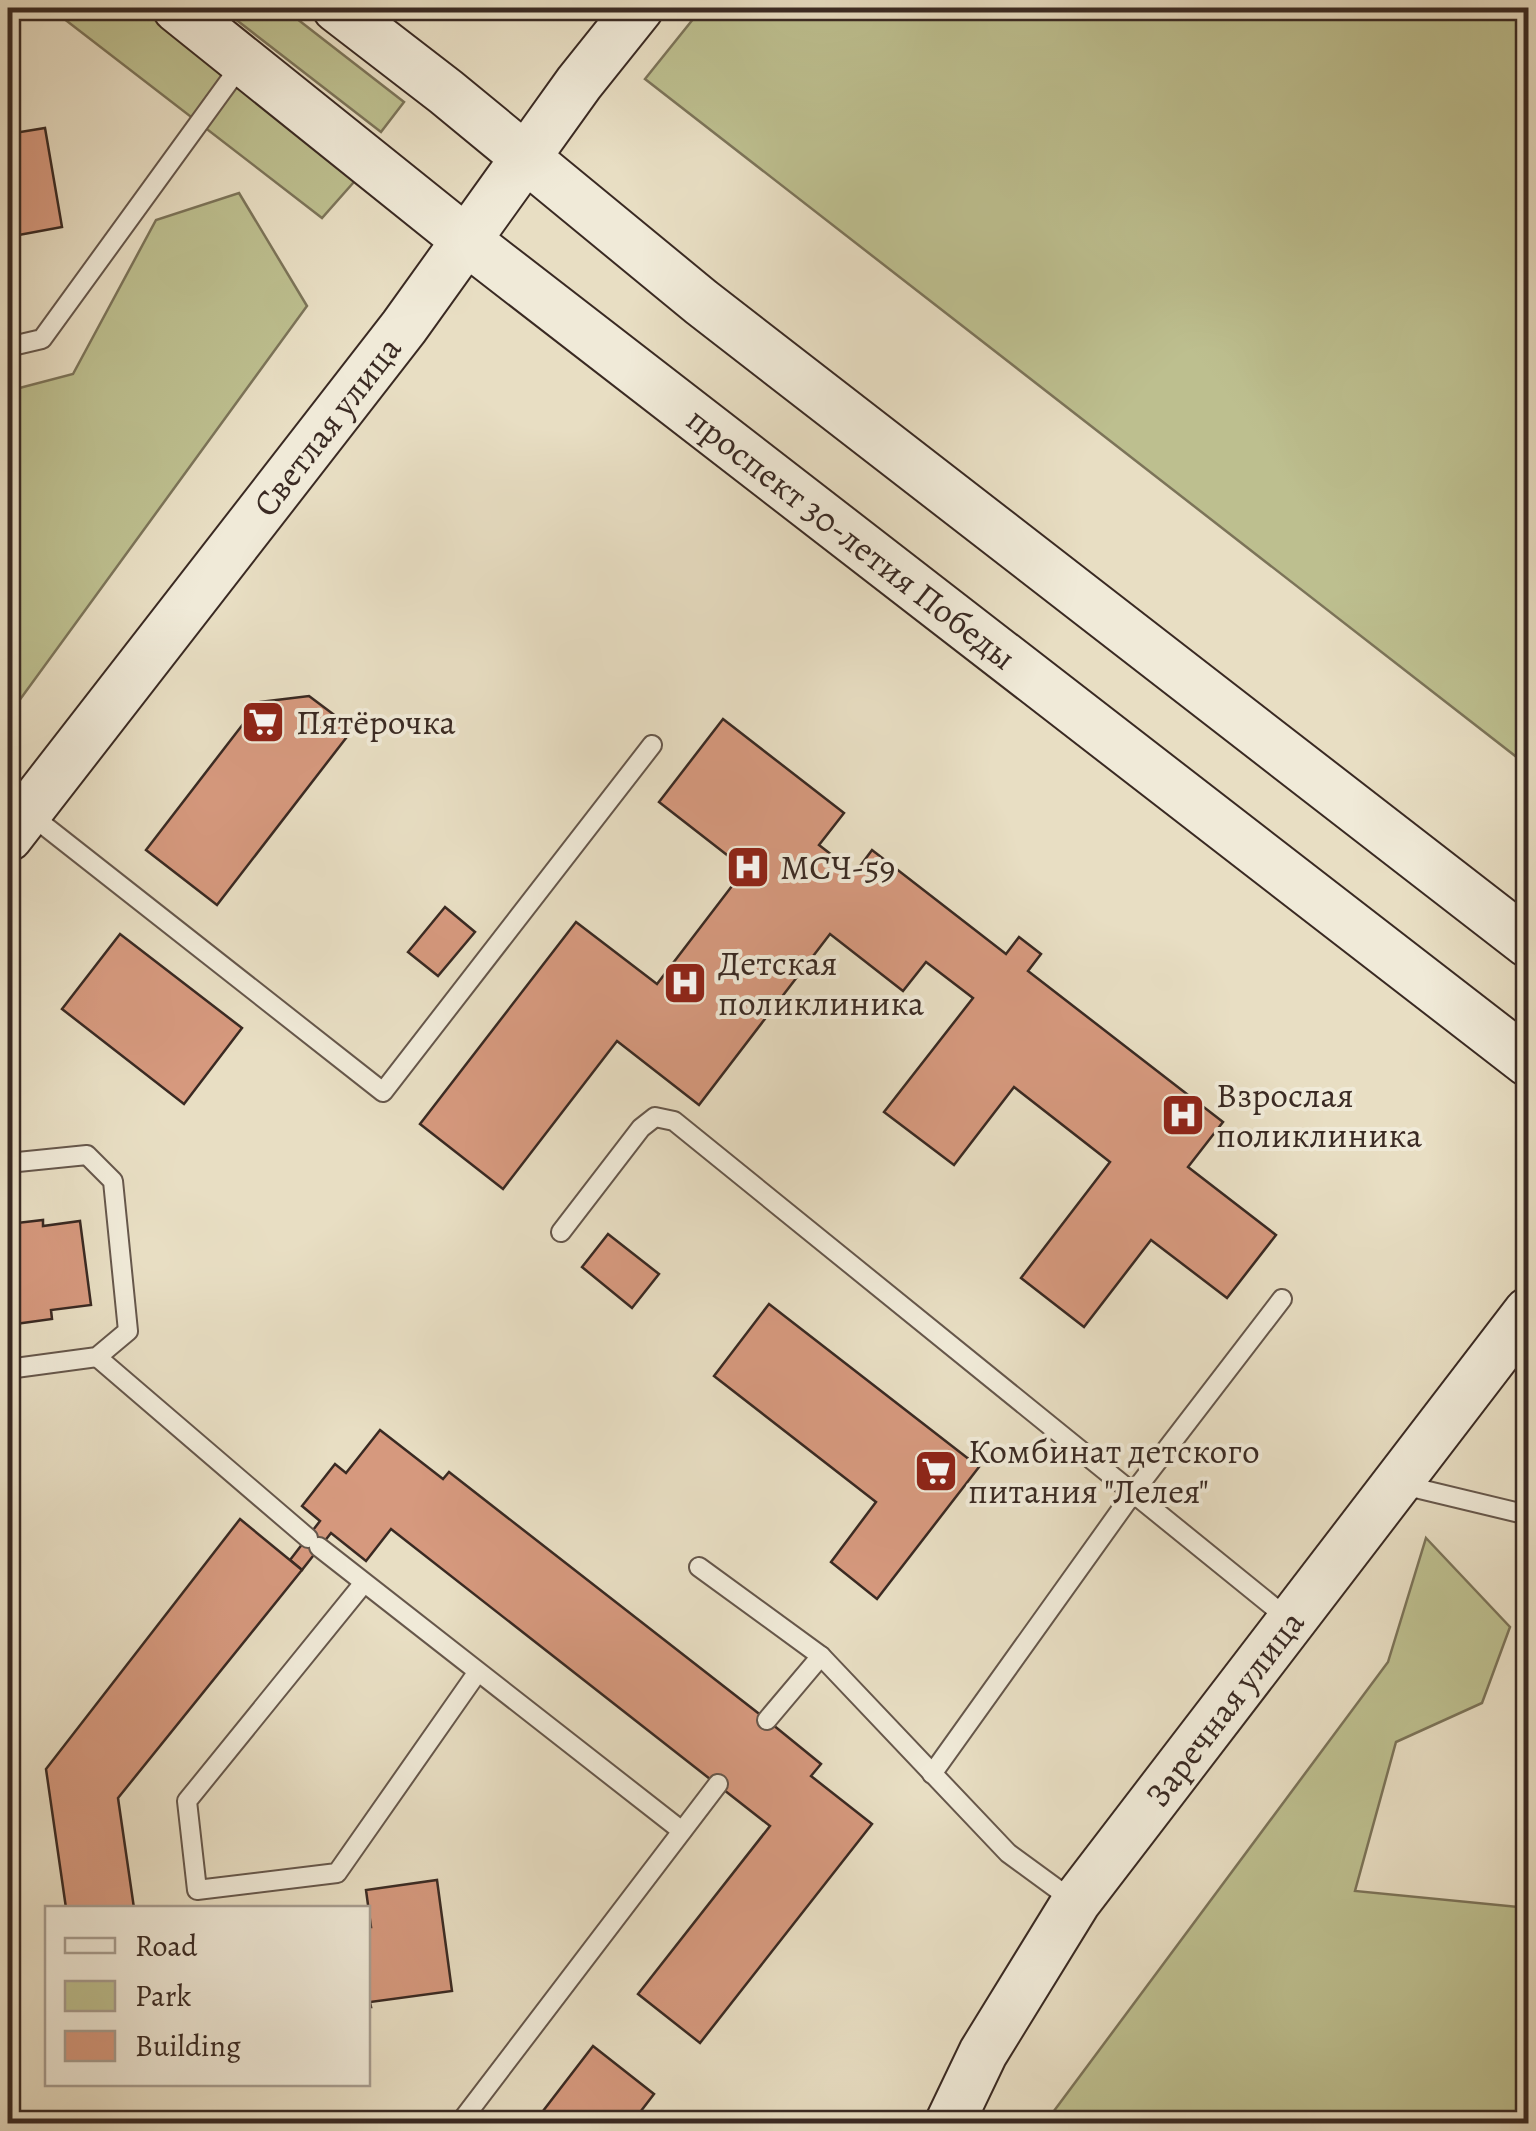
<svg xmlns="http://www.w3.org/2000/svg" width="1536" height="2131" font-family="Alegreya,serif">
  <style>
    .green { fill: #bdbf8f; stroke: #7c7459; stroke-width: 2.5 }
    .building { fill: #d6997e; stroke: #3a2a23; stroke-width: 2.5 }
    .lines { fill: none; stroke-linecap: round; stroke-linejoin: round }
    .lane-casing { stroke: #66574b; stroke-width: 22 }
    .secondary-casing { stroke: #3a2a23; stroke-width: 52 }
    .lane { stroke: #f0ead8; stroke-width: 18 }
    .secondary { stroke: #f0ead8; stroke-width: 48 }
    .labels { text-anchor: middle; stroke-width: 8; stroke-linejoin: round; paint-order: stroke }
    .street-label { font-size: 35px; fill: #3a2a23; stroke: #f0ead8 }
    .poi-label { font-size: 35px; fill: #3a2a23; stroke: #f0ead8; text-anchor: start }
  </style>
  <rect width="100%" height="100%" fill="#e8dec3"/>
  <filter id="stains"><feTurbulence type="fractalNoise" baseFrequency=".002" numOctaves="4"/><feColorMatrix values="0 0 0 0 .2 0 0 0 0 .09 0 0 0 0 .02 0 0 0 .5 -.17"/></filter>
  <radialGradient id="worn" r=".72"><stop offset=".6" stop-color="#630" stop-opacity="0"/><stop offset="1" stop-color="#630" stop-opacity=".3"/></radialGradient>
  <!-- green -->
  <g class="green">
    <path d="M50,8H149L361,174L322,218Z"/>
    <path d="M221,8H283L404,102L381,132Z"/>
    <path d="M702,8H1528V766L645,79Z"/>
    <path d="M239,193L307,306L8,716V391L73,374L156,220Z"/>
    <path d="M1426,1538L1510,1627L1482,1703L1396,1742L1355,1891L1528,1908V2123H1045L1388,1662Z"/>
  </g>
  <!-- building -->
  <g class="building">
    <path d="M45,128L62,227L8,237V134Z"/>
    <path d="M309,696L353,729L217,905L146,850L260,702Z"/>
    <path d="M723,719L844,813L819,845L855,873L872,850L1006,954L1019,937L1041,954L1028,971L1223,1122L1188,1167L1276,1235L1227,1298L1151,1240L1084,1327L1021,1278L1110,1162L1014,1087L954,1165L884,1112L973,998L926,962L903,991L830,934L699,1105L617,1041L503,1189L420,1124L576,922L657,984L745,869L659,802Z"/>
    <path d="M445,907L475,932L438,976L408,952Z"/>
    <path d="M120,934L242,1028L184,1104L62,1009Z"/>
    <path d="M43,1220V1226L80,1221L91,1305L51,1310L52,1319L8,1325V1224Z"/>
    <path d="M608,1234L659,1274L632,1308L582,1267Z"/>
    <path d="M769,1304L979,1467L877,1599L831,1562L876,1502L714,1376Z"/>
    <path d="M380,1430L443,1479L449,1472L767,1720L821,1764L811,1776L872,1824L700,2043L638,1994L770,1826L391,1529L366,1561L331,1533L302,1570L290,1560L320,1521L302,1506L335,1464L346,1473Z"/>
    <path d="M240,1519L302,1570L118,1798L134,1908H66L46,1769Z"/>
    <path d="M437,1880L452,1991L370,2002L371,2007H368V1927H371L366,1890Z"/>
    <path d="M593,2046L654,2094L631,2124H533Z"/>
  </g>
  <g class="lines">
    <!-- lane casing -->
    <g class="lane-casing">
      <g id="lane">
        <path d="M8,347L42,339L241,65"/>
        <path d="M27,812L383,1092L652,745"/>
        <path d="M8,1163L87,1155L113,1181L128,1331L97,1357L8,1369"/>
        <path d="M561,1232L641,1128L655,1117L674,1121L1291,1621"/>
        <path d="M97,1357L308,1538"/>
        <path d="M1403,1485L1528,1515"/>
        <path d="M319,1547L682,1831"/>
        <path d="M699,1567L821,1656"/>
        <path d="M363,1584L187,1801L197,1890L337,1873L477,1673"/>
        <path d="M767,1720L821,1656L1008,1853L1075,1902"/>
        <path d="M932,1774L1133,1493L1282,1299"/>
        <path d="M459,2124L718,1784"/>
      </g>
    </g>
    <!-- secondary casing -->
    <g class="secondary-casing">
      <g id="secondary">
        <path id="s1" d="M177,8L466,240L1528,1062"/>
        <path d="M337,8L446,92L701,302L1528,943"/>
        <path id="s2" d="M8,837L404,327L579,83L639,8"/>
        <path id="s3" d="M949,2124L983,2053L1076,1902L1528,1312"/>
      </g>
    </g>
    <!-- lane -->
    <use href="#lane" class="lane"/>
    <!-- secondary -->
    <use href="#secondary" class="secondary"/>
  </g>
  <!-- icons -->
  <defs>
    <g id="supermarket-square" transform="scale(2.25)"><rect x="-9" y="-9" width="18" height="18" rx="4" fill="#8f2418" stroke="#f0ead8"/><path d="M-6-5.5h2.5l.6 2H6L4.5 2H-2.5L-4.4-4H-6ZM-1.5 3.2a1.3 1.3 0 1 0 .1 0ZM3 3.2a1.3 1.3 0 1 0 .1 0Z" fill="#fff"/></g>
    <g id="hospital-square" transform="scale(2.25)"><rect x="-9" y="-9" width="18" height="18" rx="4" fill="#8f2418" stroke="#f0ead8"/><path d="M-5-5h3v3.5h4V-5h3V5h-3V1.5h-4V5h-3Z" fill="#fff"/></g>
  </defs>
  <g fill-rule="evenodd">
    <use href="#supermarket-square" x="263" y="722"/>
    <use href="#hospital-square" x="748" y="867"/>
    <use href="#hospital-square" x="685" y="983"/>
    <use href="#hospital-square" x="1183" y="1115"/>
    <use href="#supermarket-square" x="936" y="1471"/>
  </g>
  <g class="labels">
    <!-- street labels -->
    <g class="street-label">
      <text dy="12" stroke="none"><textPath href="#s2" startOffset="520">Светлая улица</textPath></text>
      <text dy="12" stroke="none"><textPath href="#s1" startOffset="858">проспект 30-летия Победы</textPath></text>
      <text dy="12" stroke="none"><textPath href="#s3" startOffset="500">Заречная улица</textPath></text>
    </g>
    <!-- poi labels -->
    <g class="poi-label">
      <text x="296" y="734">Пятёрочка</text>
      <text x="780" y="879">МСЧ-59</text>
      <text x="718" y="975">Детская<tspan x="718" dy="40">поликлиника</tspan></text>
      <text x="1216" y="1107">Взрослая<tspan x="1216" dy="40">поликлиника</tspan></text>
      <text x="968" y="1463">Комбинат детского<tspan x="968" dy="40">питания "Лелея"</tspan></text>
    </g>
  </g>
  <!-- margin -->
  <rect width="1536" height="2131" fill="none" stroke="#e8dec3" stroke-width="40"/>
  <rect x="10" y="10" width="1516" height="2111" fill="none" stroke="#3a2a23" stroke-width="5"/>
  <rect x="20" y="20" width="1496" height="2091" fill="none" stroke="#3a2a23" stroke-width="2.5"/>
  <!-- legend -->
  <rect x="45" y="1906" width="325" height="180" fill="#f0ead8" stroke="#a79d90" stroke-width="2.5"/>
  <rect x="65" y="1938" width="50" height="15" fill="#f0ead8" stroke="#a79d90" stroke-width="2.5"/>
  <text x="135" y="1956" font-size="30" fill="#3a2a23">Road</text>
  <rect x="65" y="1981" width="50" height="30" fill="#bdbf8f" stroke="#a79d90" stroke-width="2.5"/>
  <text x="135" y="2006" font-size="30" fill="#3a2a23">Park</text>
  <rect x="65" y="2031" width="50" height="30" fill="#d6997e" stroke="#a79d90" stroke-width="2.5"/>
  <text x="135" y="2056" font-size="30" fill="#3a2a23">Building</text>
  <rect width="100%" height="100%" filter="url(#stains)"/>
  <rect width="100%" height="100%" fill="url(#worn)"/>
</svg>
